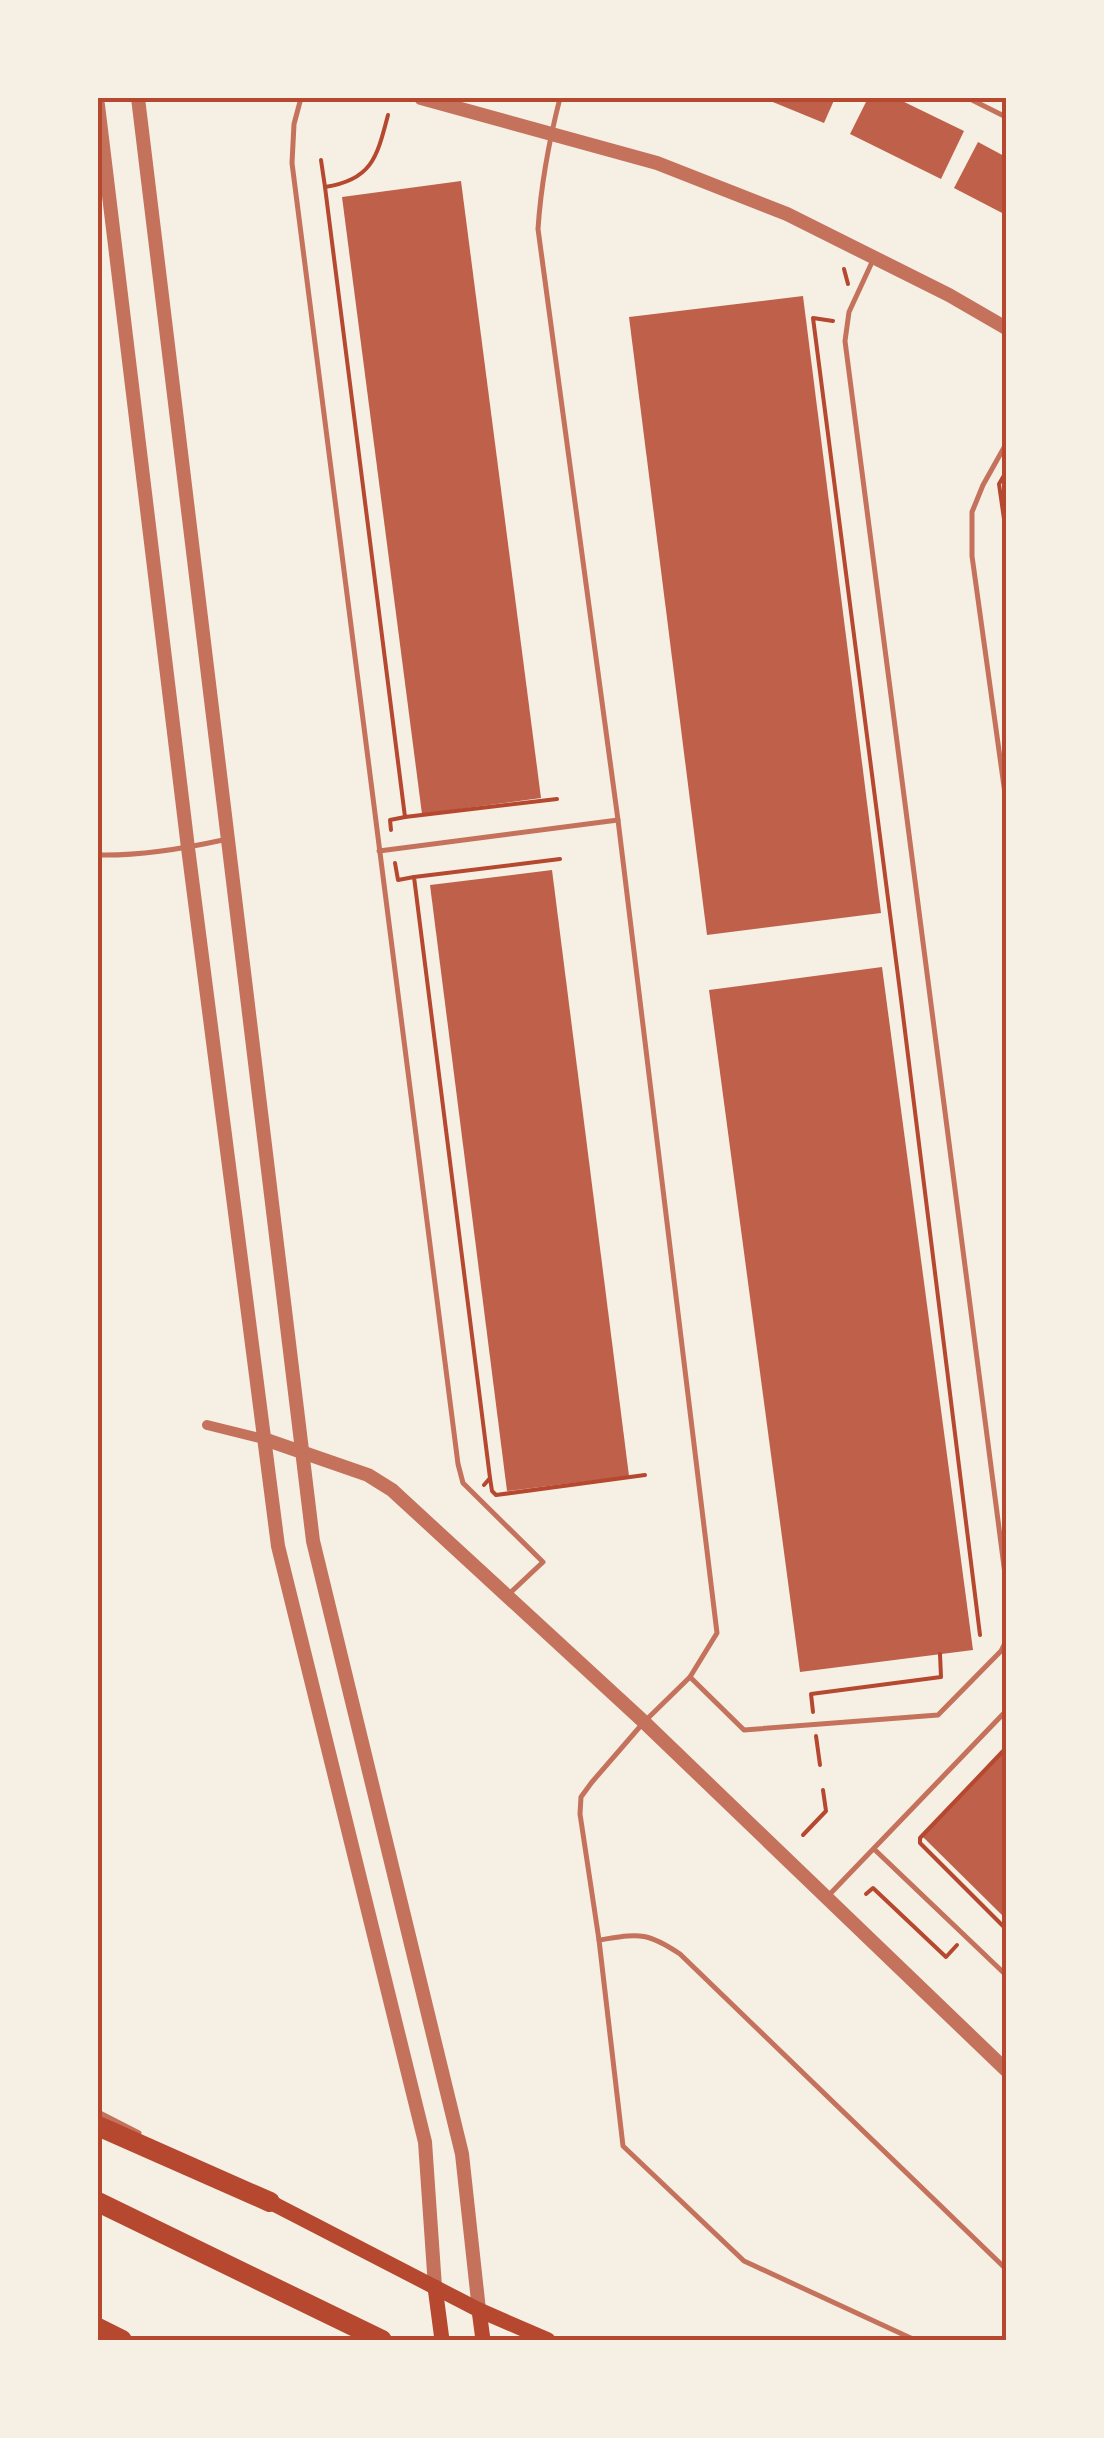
<svg xmlns="http://www.w3.org/2000/svg" width="1104" height="2438" font-family="'Varela Round',sans-serif">
  <style>
    .building { fill: #bf614a }
    .lines { fill: none; stroke-linecap: round; stroke-linejoin: round }
    .path { stroke: #b5482f; stroke-width: 4 }
    .service { stroke: #c5725c; stroke-width: 5 }
    .minor { stroke: #c5725c; stroke-width: 10 }
    .tertiary { stroke: #c5725c; stroke-width: 14 }
    .secondary { stroke: #b5482f; stroke-width: 15 }
    .motorway { stroke: #b5482f; stroke-width: 20 }
    .neatline { fill: none; stroke: #b5482f; stroke-width: 4 }
  </style>
  <rect width="100%" height="100%" fill="#f6efe4"/>
  <!-- building -->
  <g class="building">
    <path d="M763,98H835L824,123Z"/>
    <path d="M868,98H896L964,131L941,179L850,134Z"/>
    <path d="M978,142L1006,157V215L954,188Z"/>
    <path d="M461,181L541,798L422,814L342,197Z"/>
    <path d="M803,296L881,913L707,935L629,317Z"/>
    <path d="M552,870L629,1476L507,1491L430,885Z"/>
    <path d="M882,967L973,1650L800,1672L709,990Z"/>
    <path d="M1006,1750V1919L922,1836Z"/>
  </g>
  <g class="lines">
    <!-- path -->
    <g class="path">
      <path d="M321,160L325,187C372,180 377,157 388,115"/>
      <path d="M325,187L405,817L557,799"/>
      <path d="M844,269L848,284"/>
      <path d="M833,321L813,318L901,999L980,1635"/>
      <path d="M1006,472L999,484L1006,533"/>
      <path d="M391,830L390,820L405,817"/>
      <path d="M395,863L398,880L414,877"/>
      <path d="M490,1478L414,877L560,859"/>
      <path d="M484,1485L490,1478L492,1491L496,1495L645,1475"/>
      <path d="M813,1712L811,1694L941,1677L940,1654"/>
      <path d="M816,1736L820,1765"/>
      <path d="M1006,1748L920,1838V1843L1006,1929"/>
      <path d="M803,1835L826,1811L823,1790"/>
      <path d="M866,1894L873,1888L946,1957L957,1945"/>
    </g>
    <!-- service -->
    <g class="service">
      <path d="M301,98L294,124L292,163L458,1464L463,1483L543,1562L509,1594"/>
      <path d="M560,98C549,141 541,184 538,229L618,820L717,1633L690,1677L644,1722L592,1782L581,1797L580,1814L599,1940L623,2146L744,2261L915,2340"/>
      <path d="M968,98L1006,117"/>
      <path d="M873,260L849,312L845,341L1006,1582"/>
      <path d="M1006,444L983,485L972,512V556L1006,801"/>
      <path d="M379,851L618,820"/>
      <path d="M98,855C140,856 182,849 223,840"/>
      <path d="M690,1677L744,1730L938,1715L1001,1651L1006,1641"/>
      <path d="M874,1849L1006,1975"/>
      <path d="M828,1896L1006,1711"/>
      <path d="M599,1940C639,1934 646,1931 680,1954L1006,2269"/>
      <path d="M98,2112L139,2133"/>
    </g>
    <!-- minor -->
    <path class="minor" d="M207,1425L264,1439"/>
    <!-- tertiary -->
    <g class="tertiary">
      <path d="M138,98L313,1541L462,2154L479,2310"/>
      <path d="M421,98L657,163L787,214L949,295L1006,328"/>
      <path d="M98,105L188,848L278,1546L425,2142L435,2287"/>
      <path d="M264,1439L368,1475L392,1490L644,1722L1006,2070"/>
    </g>
    <!-- secondary -->
    <g class="secondary">
      <path d="M270,2202L479,2310L548,2340"/>
      <path d="M435,2287L442,2340"/>
      <path d="M479,2310L483,2340"/>
    </g>
    <!-- motorway -->
    <g class="motorway">
      <path d="M98,2126L270,2202"/>
      <path d="M98,2202L382,2340"/>
      <path d="M98,2328L122,2340"/>
    </g>
  </g>
  <!-- border -->
  <rect width="1104" height="2438" fill="none" stroke="#f6efe4" stroke-width="200"/>
  <rect x="100" y="100" width="904" height="2238" class="neatline"/>
</svg>
